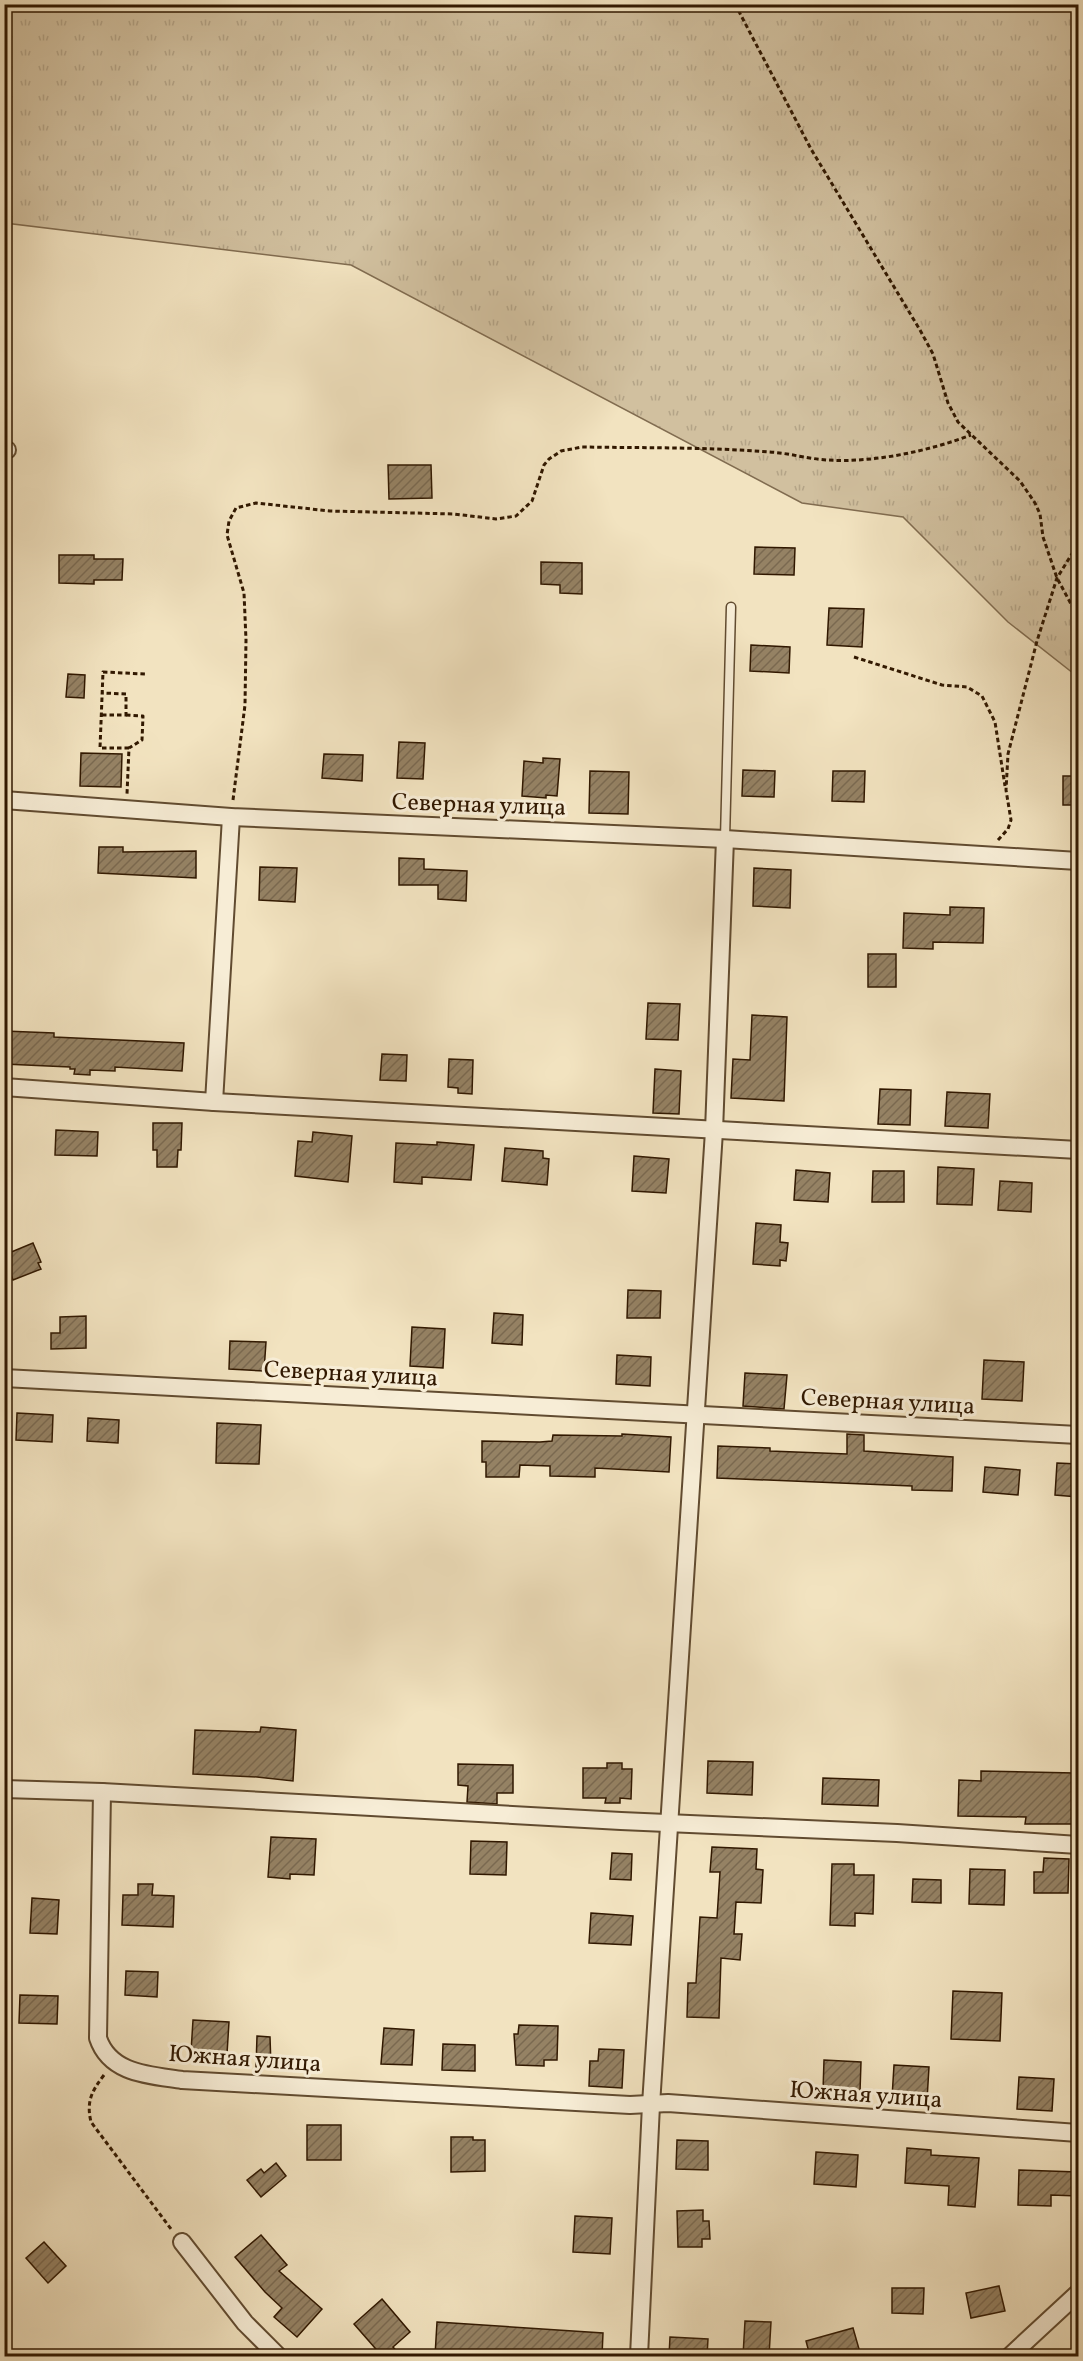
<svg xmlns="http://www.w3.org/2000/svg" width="1083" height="2361" font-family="Vollkorn,serif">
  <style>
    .grass { fill: url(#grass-tufts); stroke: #816c50; stroke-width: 1.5 }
    .building { fill: url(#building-hatch); stroke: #311800; stroke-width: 1.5 }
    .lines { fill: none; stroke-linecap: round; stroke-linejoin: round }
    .lane-casing { stroke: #614b30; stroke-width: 11 }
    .street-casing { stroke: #614b30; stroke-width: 20 }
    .path { stroke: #311800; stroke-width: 3; stroke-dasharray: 4.5 3; stroke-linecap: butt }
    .lane { stroke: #f7edd6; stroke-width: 8 }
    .street { stroke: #f7edd6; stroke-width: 16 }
    .labels { text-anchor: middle; stroke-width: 6; stroke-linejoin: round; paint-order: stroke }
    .street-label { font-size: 24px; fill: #311800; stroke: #f7edd6 }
  </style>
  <defs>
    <pattern id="grass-tufts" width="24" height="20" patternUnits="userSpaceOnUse" patternTransform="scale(1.5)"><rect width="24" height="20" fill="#d1c09f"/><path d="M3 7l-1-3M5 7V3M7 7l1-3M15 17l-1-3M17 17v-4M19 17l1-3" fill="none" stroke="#b4a487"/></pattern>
    <pattern id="building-hatch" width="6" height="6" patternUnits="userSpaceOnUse" patternTransform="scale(1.5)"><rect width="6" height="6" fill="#958264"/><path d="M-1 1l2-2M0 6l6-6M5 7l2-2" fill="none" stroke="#7a6950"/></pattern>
  </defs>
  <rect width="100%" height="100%" fill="#f2e3c0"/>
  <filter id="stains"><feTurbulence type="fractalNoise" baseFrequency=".00333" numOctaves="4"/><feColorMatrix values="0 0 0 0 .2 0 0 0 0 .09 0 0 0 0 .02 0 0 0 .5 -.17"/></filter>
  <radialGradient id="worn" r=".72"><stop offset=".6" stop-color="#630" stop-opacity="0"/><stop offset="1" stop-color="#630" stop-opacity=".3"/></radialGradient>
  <!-- grass -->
  <path class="grass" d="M5,4L1078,5V677L1008,622L903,517L802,503L351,265L5,223Z"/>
  <!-- building -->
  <g class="building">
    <path d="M388,465H431L432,498L389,499Z"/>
    <path d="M755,547L795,548L794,575L754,574Z"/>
    <path d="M59,555H94V559H123L122,580H94V584L59,583Z"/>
    <path d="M541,562L582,563V594L560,593V585L541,584Z"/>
    <path d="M829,608L864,609L862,647L827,645Z"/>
    <path d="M751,645L790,647L789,673L750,671Z"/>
    <path d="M68,674L85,675L84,698L66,697Z"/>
    <path d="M399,742L425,743L423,779L397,778Z"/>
    <path d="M81,753L122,754L121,787L80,786Z"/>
    <path d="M324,754L363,755L362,781L322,778Z"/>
    <path d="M543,758L560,759L557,796L546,795V798L522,796L524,761L543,763Z"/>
    <path d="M743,770L775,771L774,797L742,796Z"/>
    <path d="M590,771L629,772L628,814L589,813Z"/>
    <path d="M833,771H865L864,802L832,801Z"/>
    <rect x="1063" y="776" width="15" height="29"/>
    <path d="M99,847H123V852L196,851V878L98,873Z"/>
    <path d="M399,858L424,859V869L467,871L466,901L438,899V885H399Z"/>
    <path d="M260,867L297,868L295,902L259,900Z"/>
    <path d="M754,868L791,870L790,908L753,906Z"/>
    <path d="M950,907L984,908L983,943L933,942V949L903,948L904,913L950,915Z"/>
    <rect x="868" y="954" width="28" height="33"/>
    <path d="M648,1003L680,1004L678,1040L646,1039Z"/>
    <path d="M752,1015L787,1017L784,1101L731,1098L733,1059L750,1060Z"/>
    <path d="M4,1031L54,1033V1037L184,1043L182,1071L115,1067V1071L90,1070V1075L74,1074L75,1069H70V1067L4,1064Z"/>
    <path d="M382,1054L407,1055L406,1081L380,1080Z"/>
    <path d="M449,1059L473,1060L472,1094L458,1093V1088L448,1087Z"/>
    <path d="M655,1069L681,1071L679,1114L653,1113Z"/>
    <path d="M880,1089L911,1090L910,1125L878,1124Z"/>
    <path d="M947,1092L990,1094L988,1128L945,1126Z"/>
    <path d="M153,1123H182L181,1150H178L177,1167H157V1150H153Z"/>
    <path d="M56,1130L98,1132L97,1156L55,1155Z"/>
    <path d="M313,1132L352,1136L348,1182L295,1176L298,1141L312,1142Z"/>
    <path d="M437,1142L474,1145L471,1180L422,1177V1184L394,1182L396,1143L437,1145Z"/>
    <path d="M505,1148L543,1151V1158L549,1159L547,1185L502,1181Z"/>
    <path d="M634,1156L669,1159L666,1193L632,1191Z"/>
    <path d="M938,1167L974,1169L972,1205L937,1204Z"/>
    <path d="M796,1170L830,1173L828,1202L794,1200Z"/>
    <path d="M873,1171H904V1202H872Z"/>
    <path d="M1000,1181L1032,1183L1031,1212L998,1210Z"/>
    <path d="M756,1223L781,1225L780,1242L788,1243L786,1261L780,1260V1266L753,1264Z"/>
    <path d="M33,1243L41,1262L38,1263L41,1269L13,1280L9,1269L4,1271V1255Z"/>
    <path d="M628,1290L661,1291L660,1318H627Z"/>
    <path d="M494,1313L523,1315L522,1345L492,1343Z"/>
    <path d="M86,1316V1348L51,1349V1333H60V1317Z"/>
    <path d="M412,1327L445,1329L443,1368L410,1366Z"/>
    <path d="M230,1341L266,1342L264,1371L229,1369Z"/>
    <path d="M617,1355L651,1357L650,1386L616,1384Z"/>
    <path d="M984,1360L1024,1362L1022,1401L982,1399Z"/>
    <path d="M745,1373L787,1375L784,1409L743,1406Z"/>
    <path d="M17,1413L53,1415L52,1442L16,1440Z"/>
    <path d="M88,1418L119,1420L118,1443L87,1441Z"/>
    <path d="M217,1423L261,1425L259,1464L216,1463Z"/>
    <path d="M622,1434L671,1437L669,1472L595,1468V1477L550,1476V1466L520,1465L519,1477H486V1462H482V1441L540,1442L552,1441L553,1435L622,1436Z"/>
    <path d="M847,1434L864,1435V1451L953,1457L952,1491L912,1490V1486L717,1478L718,1446L770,1448V1451L847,1454Z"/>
    <path d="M1057,1463L1078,1464V1497L1055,1495Z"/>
    <path d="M985,1467L1020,1470L1018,1495L983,1492Z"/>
    <path d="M261,1727L296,1730L293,1781L257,1777L193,1774L195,1730L260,1732Z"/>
    <path d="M708,1761L753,1762L752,1795L707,1793Z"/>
    <path d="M607,1763H622V1769H632L631,1799L620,1798V1803H605L606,1798H583V1768H607Z"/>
    <path d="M458,1764L513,1765V1793H497V1804L467,1802L468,1786L458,1785Z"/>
    <path d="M981,1771L1074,1773L1073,1824H1025L1026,1817L958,1816L959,1780L981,1781Z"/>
    <path d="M823,1778L879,1780L878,1806L822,1804Z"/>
    <path d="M271,1837L316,1839L314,1875L290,1874V1879L268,1877Z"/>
    <path d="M471,1841L507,1842L506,1875L470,1874Z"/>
    <path d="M712,1847L757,1849L756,1869L763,1870L761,1903L736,1902L734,1934H742L740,1960L721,1958L719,2018L687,2017L688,1983H696L700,1917L717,1918L720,1872H710Z"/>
    <path d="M612,1853L632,1854L631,1880L610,1879Z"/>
    <path d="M1044,1858L1069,1859L1068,1893H1034V1872H1043Z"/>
    <path d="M832,1864H854V1875H874L873,1914L855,1913V1926L830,1925Z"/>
    <path d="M970,1869L1005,1870L1004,1905L969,1904Z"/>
    <path d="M913,1879L941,1880V1903L912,1902Z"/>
    <path d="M138,1884H153L152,1895L174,1896L173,1927L122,1925L123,1895H138Z"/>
    <path d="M32,1898L59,1900L57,1934L30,1933Z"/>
    <path d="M591,1913L633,1916L631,1945L589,1943Z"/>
    <path d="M126,1971L158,1972L157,1997L125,1995Z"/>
    <path d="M953,1991L1002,1993L1000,2041L951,2039Z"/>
    <path d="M20,1995L58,1996L57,2024L19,2023Z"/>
    <path d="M193,2020L229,2022L227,2054L191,2052Z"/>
    <path d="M519,2025L558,2026L557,2060H544V2066L516,2065L514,2034H518Z"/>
    <path d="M384,2028L414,2030L412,2065L381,2064Z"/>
    <path d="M257,2036L270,2037L271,2067H256Z"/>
    <path d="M443,2044L475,2045V2071L442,2070Z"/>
    <path d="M599,2049L624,2050L622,2088L589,2086L590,2061H598Z"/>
    <path d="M824,2060L861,2062L860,2092L823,2091Z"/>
    <path d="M894,2065L929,2067L927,2100L892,2098Z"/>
    <path d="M1019,2077L1054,2079L1052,2111L1017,2109Z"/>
    <rect x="307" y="2125" width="34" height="35"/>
    <path d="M451,2137H473V2140H485V2171L451,2172Z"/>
    <path d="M677,2140L708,2141V2170L676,2169Z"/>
    <path d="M907,2148L931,2150V2155L979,2158L975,2207L948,2205L949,2186L905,2183Z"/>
    <path d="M816,2152L858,2155L856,2187L814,2184Z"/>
    <path d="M276,2163L286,2176L261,2197L247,2180L261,2169L264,2173Z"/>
    <path d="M1019,2170L1078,2172V2196L1051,2195V2206L1018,2205Z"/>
    <path d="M703,2210V2221H709L710,2239H702V2247H678L677,2211Z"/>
    <path d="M575,2216L612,2218L610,2254L573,2252Z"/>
    <path d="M261,2235L287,2265L279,2271L322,2309L297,2337L274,2317L282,2308L265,2292L235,2257Z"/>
    <path d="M44,2242L66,2266L48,2283L26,2258Z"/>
    <path d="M999,2286L1005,2311L971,2318L966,2293Z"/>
    <path d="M892,2288H924L923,2314L892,2313Z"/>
    <path d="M382,2299L410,2332L393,2347L401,2356H382L354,2324Z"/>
    <path d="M745,2321L771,2322L769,2356H743Z"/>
    <path d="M437,2322L603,2333L602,2356H435Z"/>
    <path d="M853,2328L861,2356H810L806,2341Z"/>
    <path d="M670,2337L708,2339L707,2356H669Z"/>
  </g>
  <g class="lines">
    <!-- lane casing -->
    <g class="lane-casing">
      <path id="lane" d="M725,839L731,607"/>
    </g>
    <!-- street casing -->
    <g class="street-casing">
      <g id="street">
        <path d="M4,450H7"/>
        <path d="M4,800L231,817L725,839L1078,861"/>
        <path d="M4,1087L214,1102L1078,1150"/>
        <path d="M214,1102L231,817"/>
        <path d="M4,1378L1078,1435"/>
        <path d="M4,1789L102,1792L621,1821L897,1833L1078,1845"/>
        <path d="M102,1792L98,2038C110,2074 149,2075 182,2080L630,2105L668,2103L1078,2133"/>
        <path d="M182,2242L245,2323L278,2356"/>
        <path d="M639,2356L651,2105L714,1131L725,839"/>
        <path d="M1010,2356L1078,2293"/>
      </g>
    </g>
    <!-- path -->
    <g class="path">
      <path d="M735,4L811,149L920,330L933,354L948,403L958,422L1020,481L1035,503L1040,514L1043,537L1057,578L1078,617"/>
      <path d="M854,657L942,685L967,687L982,696L995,722L1005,786"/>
      <path d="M102,715H126V694L103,693"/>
      <path d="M126,715L143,716L142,740L129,748L127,794"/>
      <path d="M129,748H100L103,672L145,674"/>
      <path d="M233,800L245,705L246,640L244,593L227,535L229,521L236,508L256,503L330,511L454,514L496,519L516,516L532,501L544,465L549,459L561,451L582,447C644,448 707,447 769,452C789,453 808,459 828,460C873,463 929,451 971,435"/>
      <path d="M998,840L1008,829L1011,820L1006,790L1008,754L1037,641L1057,578L1078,544"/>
      <path d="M104,2075C92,2091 86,2101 91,2122L171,2229"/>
    </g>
    <!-- lane -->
    <use href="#lane" class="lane"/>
    <!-- street -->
    <use href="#street" class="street"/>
  </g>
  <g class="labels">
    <!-- street labels -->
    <g class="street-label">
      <text transform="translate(479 804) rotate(2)" y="8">Северная улица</text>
      <text transform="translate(351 1373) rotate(3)" y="8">Северная улица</text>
      <text transform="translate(888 1401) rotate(3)" y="8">Северная улица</text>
      <text transform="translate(245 2058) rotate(4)" y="8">Южная улица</text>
      <text transform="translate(866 2094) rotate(4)" y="8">Южная улица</text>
    </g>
  </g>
  <!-- margin -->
  <rect width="1083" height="2361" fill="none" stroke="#f2e3c0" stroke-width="24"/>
  <rect x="6" y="6" width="1071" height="2349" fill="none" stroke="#311800" stroke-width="3"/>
  <rect x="12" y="12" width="1059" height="2337" fill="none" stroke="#311800" stroke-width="1.5"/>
  <rect width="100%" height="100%" filter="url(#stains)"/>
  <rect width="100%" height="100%" fill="url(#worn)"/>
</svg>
